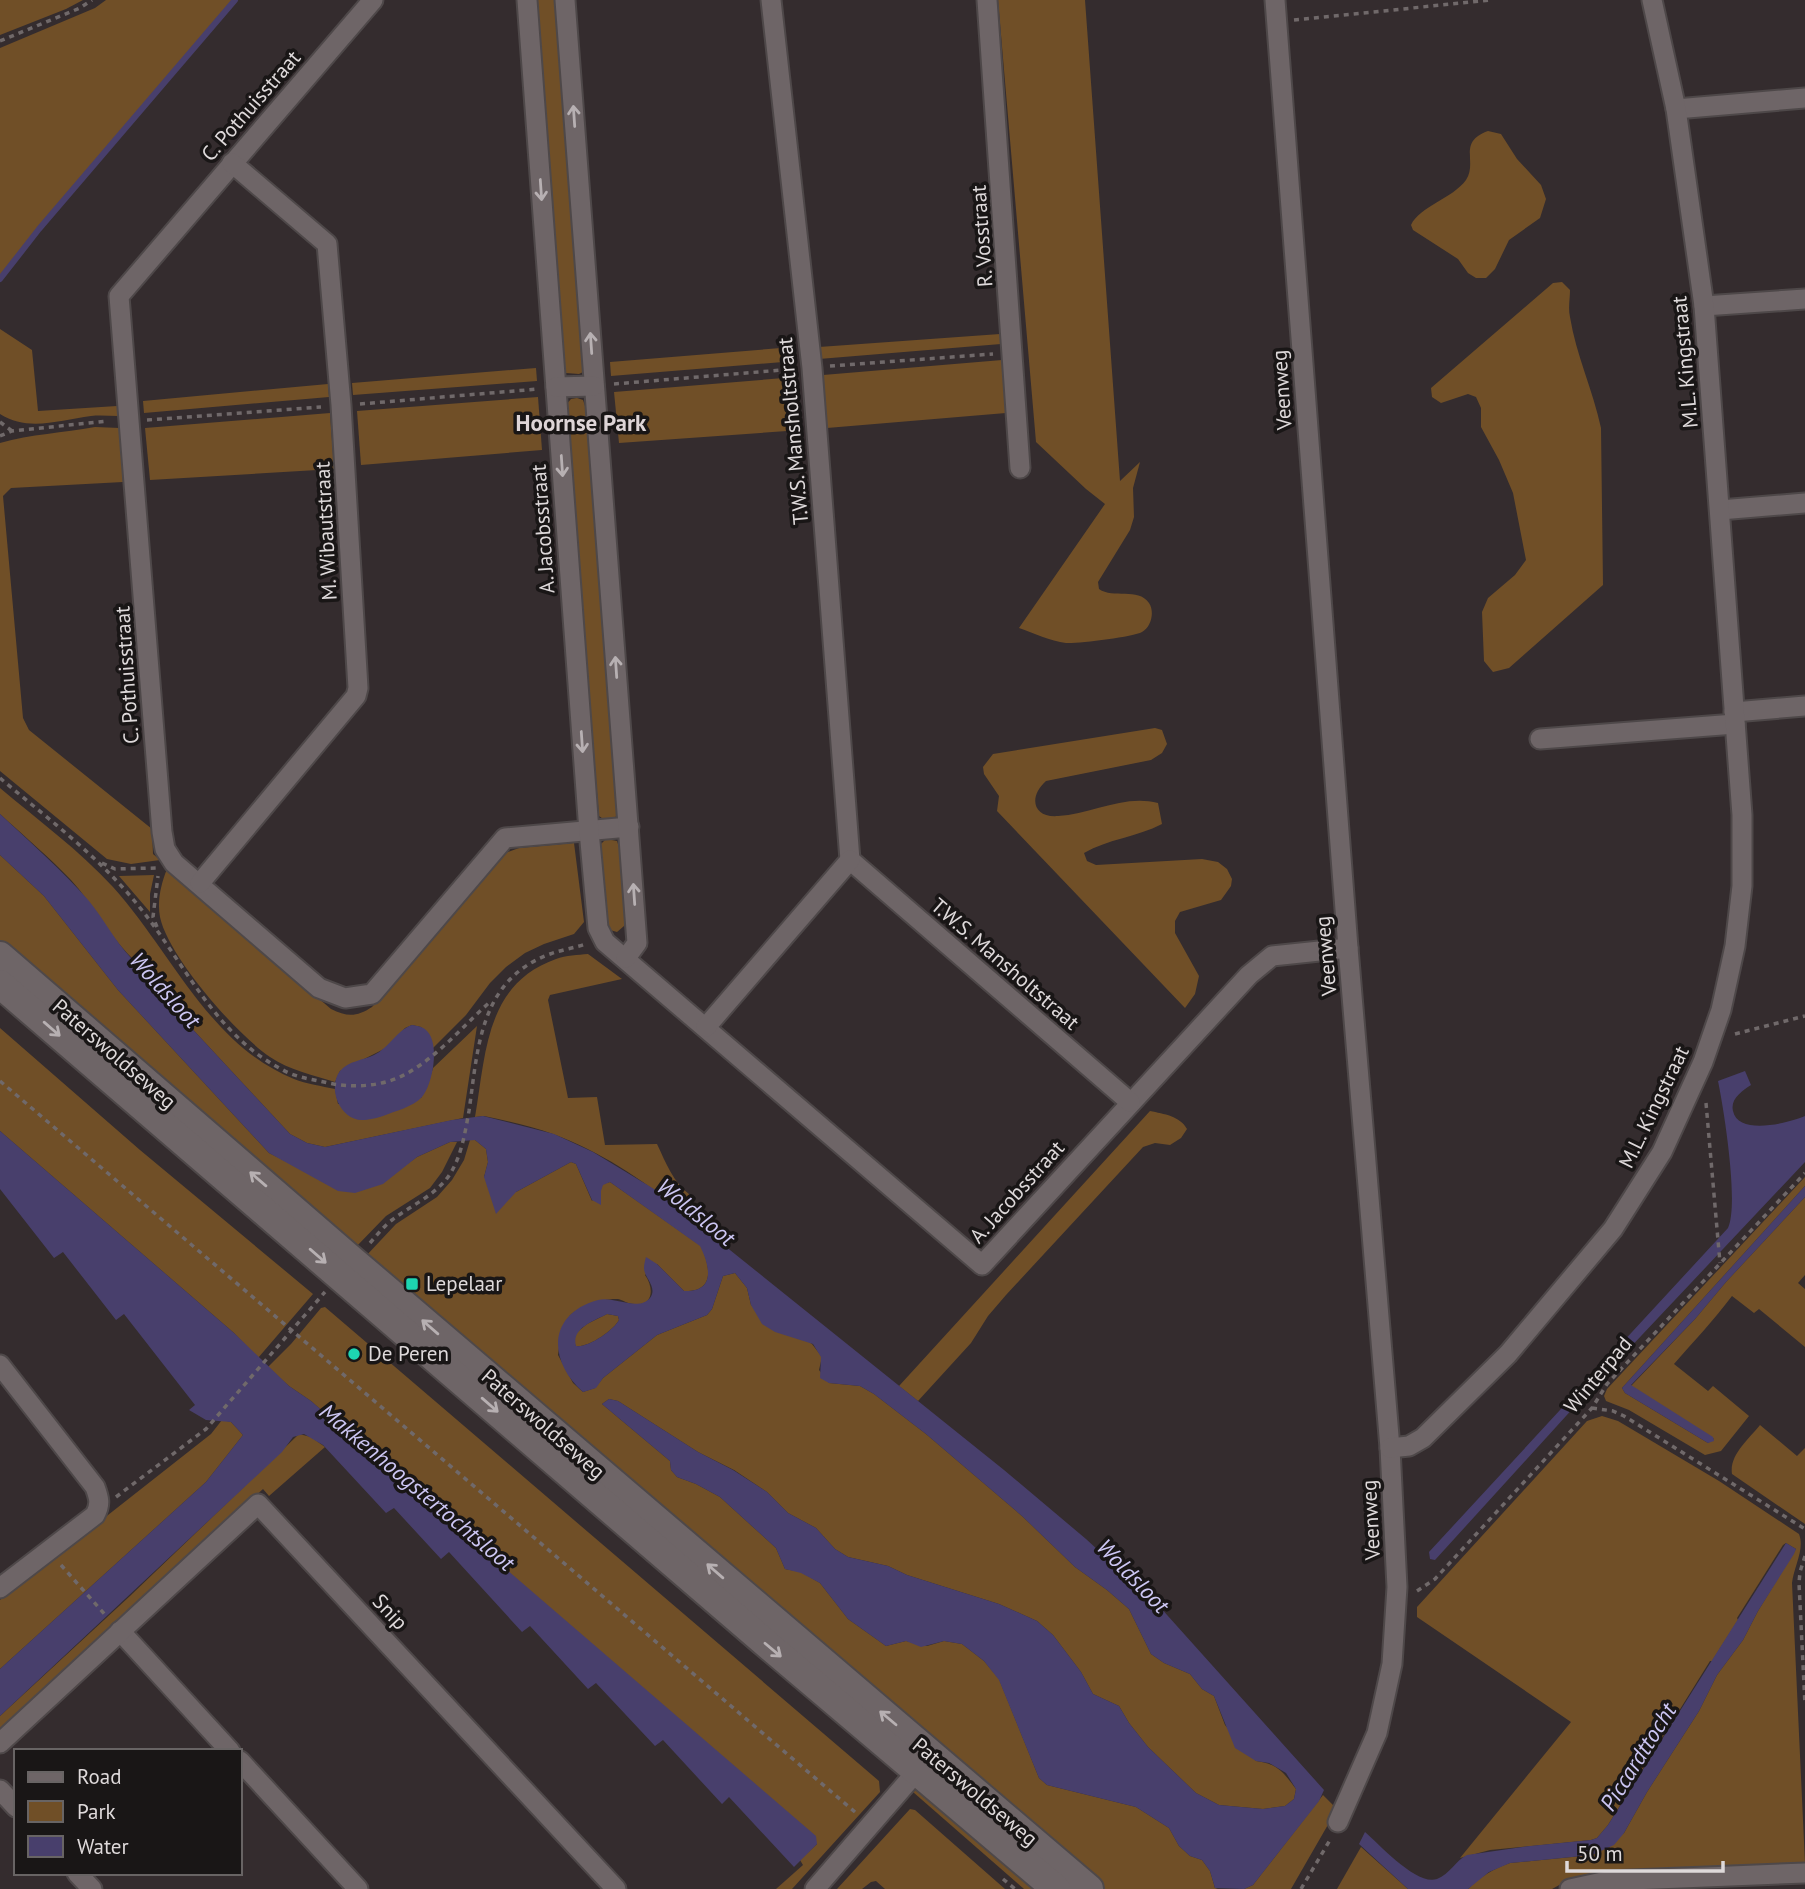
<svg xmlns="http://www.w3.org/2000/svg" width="1805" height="1889" font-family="'PT Sans',sans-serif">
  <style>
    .green { fill: #704f27 }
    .water { fill: #483f6c; fill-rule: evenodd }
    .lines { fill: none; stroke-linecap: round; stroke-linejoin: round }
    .stream { stroke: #483f6c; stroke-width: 6 }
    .street-casing { stroke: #4e4849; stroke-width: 23 }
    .secondary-casing { stroke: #4e4849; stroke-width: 32 }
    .path { stroke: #70696a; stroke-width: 3.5; stroke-dasharray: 5 5; stroke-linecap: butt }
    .street { stroke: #6e6567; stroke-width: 19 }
    .secondary { stroke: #6e6567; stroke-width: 28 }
    .oneway { stroke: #b7b0b2 }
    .poi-dot { fill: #1dd5b1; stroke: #191616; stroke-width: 2.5 }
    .labels { text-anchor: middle; stroke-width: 7; stroke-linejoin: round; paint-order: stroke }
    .street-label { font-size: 21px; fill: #ded9da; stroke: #191616 }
    .poi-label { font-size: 21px; fill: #ded9da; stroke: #191616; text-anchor: start }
    .neighbourhood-label { font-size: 23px; font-weight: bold; fill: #ded5d7; stroke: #191616 }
    .water-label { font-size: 23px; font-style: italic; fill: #ccc6f3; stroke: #191616 }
  </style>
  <rect width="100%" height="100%" fill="#342c2e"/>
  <!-- green -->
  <g class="green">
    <path d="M0,0H83L66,9L0,35Z"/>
    <path d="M106,0H235L39,229L0,279V48L95,8Z"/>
    <path d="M535,0H558L585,371L579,374L566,373L564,366Z"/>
    <path d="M998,0H1085L1120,481L1140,462L1133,488L1134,517L1130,530L1098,582L1099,589C1113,599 1138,587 1149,603C1155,612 1151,627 1142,632C1133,637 1076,644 1066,643C1050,641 1034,633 1019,628L1105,504L1086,489L1036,442Z"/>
    <path d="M1488,131L1501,134L1517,159L1541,185L1546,199L1540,218L1509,240L1495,269L1486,278H1476L1468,273L1458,259L1413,230L1411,225C1420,206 1452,199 1466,180C1478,162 1457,142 1488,131Z"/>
    <path d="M1562,282L1570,290C1570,299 1568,308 1570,317C1576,355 1593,390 1601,428L1603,585L1509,668L1493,672L1484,661L1482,612L1488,598L1515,575L1526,560L1513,493L1499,460L1481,427V408L1476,397L1468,394L1441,403L1432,397L1431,388L1553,283Z"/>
    <path d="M0,329L32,350L38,411L117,406L118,416C109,416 100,415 91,416C60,420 28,432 0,414Z"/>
    <path d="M1000,334L1001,344L819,359V347Z"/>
    <path d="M793,347L795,361L611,376L610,362Z"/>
    <path d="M1002,360L1006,413L827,428L823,375Z"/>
    <path d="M536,368L537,381L353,395L352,383Z"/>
    <path d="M796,377L801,430L619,443L614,392Z"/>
    <path d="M328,384L329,397L144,413L143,401Z"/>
    <path d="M538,397L542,450L361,465L357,411Z"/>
    <path d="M577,398L583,400L587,412L619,813L612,821H606L599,816L565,406L571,399Z"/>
    <path d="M330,413L334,469L150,480L145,428Z"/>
    <path d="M95,427L120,428L123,482L11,488L3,496L23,718L29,730L152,829L153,854L160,860L131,864L107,859L0,771V443C31,434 63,433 95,427Z"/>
    <path d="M1155,728L1162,730L1167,744L1162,753L1151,760L1046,781C1028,797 1033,818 1058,816C1092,814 1124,794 1158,803L1162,824C1137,837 1108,839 1084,853L1087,861L1096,865L1202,859L1218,862L1227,869L1232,879L1231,886L1221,900L1180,912L1175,921V933L1199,976L1195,994L1185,1008L997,811L999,796L984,774L983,767L993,754Z"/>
    <path d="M0,788C38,820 79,850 113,887C171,951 209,1045 294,1079C306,1084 322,1086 335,1089L338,1104L421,1098L427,1087L433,1068L477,1026L463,1118L325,1147L307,1143L290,1134L185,1021C179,1012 177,1000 171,992C159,976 140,968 127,953C106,930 92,903 71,880C49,857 24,836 0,814Z"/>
    <path d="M606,839L617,841L620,850L625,913L624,926L617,932L610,930L606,918L600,845Z"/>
    <path d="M574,843L584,922L574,934L544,944L525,953L506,967L490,983L466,1015L432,1049V1041L421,1027L412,1025L405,1028L388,1047L340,1071L335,1082C313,1075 289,1070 270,1057C236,1034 168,956 160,917C157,901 161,884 167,869L331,1009C347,1017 357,1017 372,1007L505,853L519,848Z"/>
    <path d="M0,855L44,896L118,990L269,1153L297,1167L400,1169L417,1157L450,1142H457L442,1172L430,1188L386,1216L354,1249L0,947Z"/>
    <path d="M154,875L150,894V912L119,876Z"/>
    <path d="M588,954L622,979L550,995L548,1000L568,1098L597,1097L605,1145L657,1144C666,1163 673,1182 690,1195L680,1210C643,1180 598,1150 553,1134C531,1126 507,1121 484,1116L475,1117C486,1054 485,984 556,959C566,955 578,955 588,954Z"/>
    <path d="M0,1028L140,1150L313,1294L258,1358L234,1333L0,1131Z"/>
    <path d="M1150,1111C1164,1114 1180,1116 1187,1129L1181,1138L1170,1145L1155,1143L1143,1147L1006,1295L988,1316L971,1343L918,1401L899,1386Z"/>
    <path d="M470,1140H475L486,1149L488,1162L484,1177L516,1192L571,1162L576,1164L592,1201L603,1184L610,1182L701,1246C710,1266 716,1292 684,1291L657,1264L645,1275C654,1287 654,1307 634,1304C628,1304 623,1300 618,1299C604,1298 575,1307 568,1318C561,1327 560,1344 558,1355L573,1383L583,1392L595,1388L603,1378L657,1335L707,1315L712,1309L723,1276L735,1273L747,1288L751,1305L812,1344L822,1357L819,1370L829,1383L860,1386L874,1394L926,1434L1022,1516L1075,1567L1107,1590L1129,1609L1151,1654L1164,1663L1190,1674L1202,1689L1214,1696L1225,1725L1256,1761C1278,1764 1283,1772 1296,1789L1294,1799L1285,1806L1263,1809L1219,1805L1196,1793L1148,1747L1129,1723L1119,1706L1093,1694L1081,1672L1053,1635L1037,1621L999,1604L907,1575L888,1566L848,1557L835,1549L816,1528L788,1513L767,1492L734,1470L698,1452L618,1401L609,1399L602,1404L670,1461L671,1470L677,1477L696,1484L720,1497L776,1548L785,1569L801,1572L820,1583L848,1619L886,1646L906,1641L927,1646L944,1641L962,1644L984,1661L999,1679L1039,1778L1047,1785L1136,1807L1169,1828L1179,1846L1190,1856L1202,1860L1210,1871L1215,1888L1218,1889H1099L365,1257L396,1224L437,1197L452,1180L464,1160Z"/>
    <path d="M1805,1177V1186L1622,1388L1625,1393L1708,1443L1714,1439L1631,1386L1695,1319L1726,1282L1805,1197V1275L1798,1283L1805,1289V1347L1759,1309L1754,1313L1732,1296C1714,1320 1694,1341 1674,1364L1708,1391L1713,1386L1749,1416L1721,1451L1705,1455L1629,1410L1606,1401L1604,1396L1607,1389Z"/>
    <path d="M325,1307L879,1781L880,1792L792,1889H776L803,1865L800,1860L817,1844L311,1401L289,1386L268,1367L291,1344L321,1308Z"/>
    <path d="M607,1314L618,1316L619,1320C614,1330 588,1348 576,1346L574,1342L576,1333L587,1324Z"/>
    <path d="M1602,1416L1618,1421L1719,1481L1799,1534C1805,1549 1794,1566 1792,1583L1805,1863L1596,1875L1563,1883L1552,1889H1468C1481,1876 1493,1869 1510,1863L1592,1855L1624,1833L1647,1792L1699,1711L1717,1675L1743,1640L1758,1611L1796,1549L1786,1543L1783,1545L1737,1618L1738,1620L1712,1661H1710L1608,1825L1597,1838L1591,1840L1490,1850L1460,1858L1571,1722L1417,1617V1607L1587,1421Z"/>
    <path d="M222,1420L231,1422L243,1435L206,1482L0,1669V1600L211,1434Z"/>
    <path d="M1760,1425L1797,1456L1805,1448V1524L1732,1474C1729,1455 1749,1439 1760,1425Z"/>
    <path d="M299,1434L311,1437L325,1447L269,1496L263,1489L0,1732V1716L130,1596Z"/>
    <path d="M919,1788L1046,1889H1024L913,1792Z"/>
    <path d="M1323,1795L1337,1809L1291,1889H1244L1253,1885Z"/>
    <path d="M910,1809L915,1810L1005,1889H885L876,1881L871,1882L862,1889H837Z"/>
    <path d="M1361,1847L1408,1889H1337Z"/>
  </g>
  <!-- water -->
  <g class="water">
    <path d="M0,814C30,842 62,870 89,901C104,919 114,940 131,958C140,968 157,971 166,983C175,994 176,1009 185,1021L290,1134L307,1143L325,1147L452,1120L483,1116L554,1134L593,1152L654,1189L1004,1470L1086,1539L1159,1606L1324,1790L1319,1801L1253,1885L1244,1889L1215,1888L1210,1871L1202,1860L1190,1856L1179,1846L1169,1828L1136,1807L1047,1785L1039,1778L999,1680L984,1661L962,1644L944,1641L921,1647L906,1641L886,1646L848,1619L820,1583L801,1573L785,1569L776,1548L720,1497L696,1484L677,1477L671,1470L670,1461L602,1404L609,1399L618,1401L698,1452L733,1470L767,1492L788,1513L816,1528L835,1549L848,1557L888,1566L907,1575L999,1604L1037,1621L1053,1635L1081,1672L1093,1694L1119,1706L1129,1723L1148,1747L1196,1793L1219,1805L1263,1809L1285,1806L1294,1799L1296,1789L1286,1773L1269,1763L1256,1761L1235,1748L1214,1696L1202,1689L1190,1674L1164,1663L1151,1654L1129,1609L1107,1590L1075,1567L1022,1516L926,1434L874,1394L860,1386L829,1383L820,1378L821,1357L813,1344L775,1332L762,1324L751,1305L747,1288L735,1273L723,1276L712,1309L707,1315L657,1335L603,1378L596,1388L583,1392C548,1361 547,1314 598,1300C615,1296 638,1312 650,1298C658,1287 644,1278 644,1268C644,1264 645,1261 646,1257L657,1264L684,1291C716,1292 710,1266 700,1246L610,1182L603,1185L601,1191V1205L592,1200L576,1164L571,1162L516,1192L496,1214L484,1177L488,1162L486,1149L475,1140L450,1142L417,1157L383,1184L355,1193L338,1191L269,1153L118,990L44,896L0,855ZM607,1314L618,1316L619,1320C614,1330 588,1348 576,1346C571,1328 594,1321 607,1314Z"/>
    <path d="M412,1025C417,1026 422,1026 427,1031C440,1044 433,1084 422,1097C413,1107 395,1111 383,1116C377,1118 368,1120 362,1120C340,1120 327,1088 340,1071C348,1061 364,1060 374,1055C389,1048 397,1030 412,1025Z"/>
    <path d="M1745,1071L1751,1085C1742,1091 1730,1099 1733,1111C1738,1136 1789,1123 1805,1116V1162L1576,1405L1435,1560L1430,1559L1429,1552L1728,1228C1739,1205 1724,1110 1718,1081Z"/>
    <path d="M0,1131L234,1333L289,1386L311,1401L816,1836L817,1844L794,1867L729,1797L722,1804L663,1740L655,1746L596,1683L588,1689L530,1626L522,1632L449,1552L441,1559L394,1508L386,1513L323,1445L304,1434L293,1437L282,1452L0,1716V1669L206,1482L243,1435L231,1422L206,1420L189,1410L195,1405L124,1314L116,1320L63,1252L54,1258L0,1189Z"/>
    <path d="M1805,1186V1197L1726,1282L1695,1319L1631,1385L1713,1437L1714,1441L1708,1443L1625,1393L1622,1388Z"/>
    <path d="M1786,1543L1796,1549L1794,1554L1758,1611L1743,1640L1717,1675L1699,1711L1647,1792L1624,1833L1614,1845L1592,1855L1510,1863L1489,1872L1468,1889H1408L1359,1844L1365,1832C1380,1845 1417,1886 1437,1879C1450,1874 1455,1861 1467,1855L1530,1846L1591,1840L1597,1838L1608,1825Z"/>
  </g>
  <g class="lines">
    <!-- stream -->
    <path class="stream" d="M0,279L39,229L235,0"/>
    <!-- street casing -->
    <g class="street-casing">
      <g id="street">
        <path d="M373,0L119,296L162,832L165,849L174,863L319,988L345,998L372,994L505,838L629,827"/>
        <path d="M527,0L589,831L598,928L605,942L982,1265L1249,975L1272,956L1348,948"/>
        <path d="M565,0L637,943L626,958"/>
        <path d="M771,0L812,368L850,860L1130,1102"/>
        <path d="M987,0L1020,468"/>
        <path d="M1275,0L1348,948L1390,1448L1397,1587L1392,1664L1377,1733L1338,1822"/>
        <path d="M1676,109L1805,98"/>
        <path d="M1704,306L1805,299"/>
        <path d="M556,387L594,386"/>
        <path d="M1720,510L1805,503"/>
        <path d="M1734,712L1805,706"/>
        <path d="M1540,739L1735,724"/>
        <path d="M200,883L356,696L358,688L341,405L327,244L232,163"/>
        <path d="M706,1027L850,860"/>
        <path d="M0,1365L95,1487C99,1498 101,1504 95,1515L0,1588"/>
        <path d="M1390,1448L1409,1446L1423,1438L1508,1354L1613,1229L1662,1152L1703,1062L1721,1010L1735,946L1742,886V815L1704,306L1676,109L1652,0"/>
        <path d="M120,1631L230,1751"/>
        <path d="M0,1743L258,1504L616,1889"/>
        <path d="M240,1761L358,1889"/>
        <path d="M0,1790L16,1807"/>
        <path d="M77,1873L92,1889"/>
        <path d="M815,1889L924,1763"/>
        <path d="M1570,1889L1607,1881L1805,1873"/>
      </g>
    </g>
    <!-- secondary casing -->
    <g class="secondary-casing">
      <g id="secondary">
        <path d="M0,956L353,1261L1089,1889"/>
        <path d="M0,984L761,1639L1056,1889"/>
      </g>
    </g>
    <!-- path -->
    <g class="path">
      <path d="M1294,20L1491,0"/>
      <path d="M0,41L80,8L92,0"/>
      <path d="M830,366L993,354"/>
      <path d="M614,384L794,369"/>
      <path d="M360,404L538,389"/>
      <path d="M147,420L321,407"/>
      <path d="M0,422L12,431"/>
      <path d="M0,436L12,431L108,421"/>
      <path d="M0,778C47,818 98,856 137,904C184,961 214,1035 283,1070C295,1077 310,1079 324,1082C352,1089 386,1087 411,1071C441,1053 465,1024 491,1001"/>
      <path d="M102,863L115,869L156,868"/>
      <path d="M157,927L153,917L158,876"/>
      <path d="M1735,1034L1805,1016"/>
      <path d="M0,1081L855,1812"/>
      <path d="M1706,1103L1720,1263"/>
      <path d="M370,1243C377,1235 384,1226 392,1220C410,1206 434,1196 448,1177C461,1159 465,1133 469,1111C478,1049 479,980 550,954C561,950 574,948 586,944"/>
      <path d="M1592,1408L1613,1411L1624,1416L1805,1529"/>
      <path d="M116,1497L206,1429L325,1292"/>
      <path d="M1805,1556L1800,1572L1799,1583L1805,1705"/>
      <path d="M61,1565L107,1617"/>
      <path d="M1417,1591L1435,1579L1592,1408L1607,1384L1805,1173"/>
      <path d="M1003,1879L1015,1889"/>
      <path d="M1301,1889L1330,1840"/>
    </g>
    <!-- street -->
    <use href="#street" class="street"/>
    <!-- secondary -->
    <use href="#secondary" class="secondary"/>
  </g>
  <!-- one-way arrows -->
  <defs><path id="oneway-shaft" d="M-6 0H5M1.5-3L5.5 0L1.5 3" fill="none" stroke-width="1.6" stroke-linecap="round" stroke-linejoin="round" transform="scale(1.75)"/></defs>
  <g class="oneway">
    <use href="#oneway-shaft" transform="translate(574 116) rotate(-94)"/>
    <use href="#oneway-shaft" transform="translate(541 190) rotate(86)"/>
    <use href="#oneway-shaft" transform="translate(591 343) rotate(-94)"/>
    <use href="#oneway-shaft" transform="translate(562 466) rotate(86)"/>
    <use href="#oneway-shaft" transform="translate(616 667) rotate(-94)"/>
    <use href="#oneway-shaft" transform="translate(582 742) rotate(86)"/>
    <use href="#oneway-shaft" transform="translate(634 894) rotate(-94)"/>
    <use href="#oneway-shaft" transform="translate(52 1029) rotate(41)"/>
    <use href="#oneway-shaft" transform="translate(258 1179) rotate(-139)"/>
    <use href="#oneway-shaft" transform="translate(318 1256) rotate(41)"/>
    <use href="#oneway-shaft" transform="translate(430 1327) rotate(-139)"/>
    <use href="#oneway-shaft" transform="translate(490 1405) rotate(41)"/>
    <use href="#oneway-shaft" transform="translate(715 1571) rotate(-139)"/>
    <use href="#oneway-shaft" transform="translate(773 1650) rotate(40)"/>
    <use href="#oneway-shaft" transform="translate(888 1718) rotate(-140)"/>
  </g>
  <!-- markers -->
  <g class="poi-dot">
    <rect x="405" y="1277" width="14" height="14" rx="3.5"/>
    <circle cx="354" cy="1354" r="7"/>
  </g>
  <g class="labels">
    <!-- street labels -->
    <g class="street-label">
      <text transform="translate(251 106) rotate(-49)" y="7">C. Pothuisstraat</text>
      <text transform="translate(982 236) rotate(-94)" y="7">R. Vosstraat</text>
      <text transform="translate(1685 362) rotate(-95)" y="7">M.L. Kingstraat</text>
      <text transform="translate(1282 390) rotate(-94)" y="7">Veenweg</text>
      <text transform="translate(793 431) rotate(-95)" y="7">T.W.S. Mansholtstraat</text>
      <text transform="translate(543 529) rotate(-94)" y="7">A. Jacobsstraat</text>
      <text transform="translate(326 531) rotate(-93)" y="7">M. Wibautstraat</text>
      <text transform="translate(127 675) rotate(-94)" y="7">C. Pothuisstraat</text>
      <text transform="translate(1326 956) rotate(-95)" y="7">Veenweg</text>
      <text transform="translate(1005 964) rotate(41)" y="7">T.W.S. Mansholtstraat</text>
      <text transform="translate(114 1054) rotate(41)" y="7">Paterswoldseweg</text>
      <text transform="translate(1654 1107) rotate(-64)" y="7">M.L. Kingstraat</text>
      <text transform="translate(1017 1192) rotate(-48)" y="7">A. Jacobsstraat</text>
      <text transform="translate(1598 1375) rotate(-50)" y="7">Winterpad</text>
      <text transform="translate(543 1424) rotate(41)" y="7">Paterswoldseweg</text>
      <text transform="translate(1371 1520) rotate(-93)" y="7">Veenweg</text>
      <text transform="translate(390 1612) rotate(47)" y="7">Snip</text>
      <text transform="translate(975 1792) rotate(40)" y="7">Paterswoldseweg</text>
    </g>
    <!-- poi labels -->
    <g class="poi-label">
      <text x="426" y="1291">Lepelaar</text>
      <text x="368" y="1361">De Peren</text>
    </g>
    <!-- neighbourhood labels -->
    <g class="neighbourhood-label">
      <text x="581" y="431">Hoornse Park</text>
    </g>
    <!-- water labels -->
    <g class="water-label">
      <text transform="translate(165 990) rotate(48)" y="8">Woldsloot</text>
      <text transform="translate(696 1212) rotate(39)" y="8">Woldsloot</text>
      <text transform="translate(417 1487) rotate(40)" y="8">Makkenhoogstertochtsloot</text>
      <text transform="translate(1133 1576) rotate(46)" y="8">Woldsloot</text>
      <text transform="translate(1638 1757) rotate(-58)" y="8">Piccardttocht</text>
    </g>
  </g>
  <!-- legend -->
  <rect x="14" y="1749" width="228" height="126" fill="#191616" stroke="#686464" stroke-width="2"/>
  <rect x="28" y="1772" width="35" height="10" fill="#6e6567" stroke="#686464" stroke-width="2"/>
  <text x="77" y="1784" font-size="21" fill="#ded9da">Road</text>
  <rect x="28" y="1801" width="35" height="21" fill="#704f27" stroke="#686464" stroke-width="2"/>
  <text x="77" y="1819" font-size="21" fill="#ded9da">Park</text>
  <rect x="28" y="1836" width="35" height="21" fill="#483f6c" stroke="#686464" stroke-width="2"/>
  <text x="77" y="1854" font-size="21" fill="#ded9da">Water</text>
  <!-- scale -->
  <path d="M1567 1861v10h156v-10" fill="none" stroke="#ded9da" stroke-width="3.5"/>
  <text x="1577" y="1861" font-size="21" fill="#ded9da" stroke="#191616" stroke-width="5" paint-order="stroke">50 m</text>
</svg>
